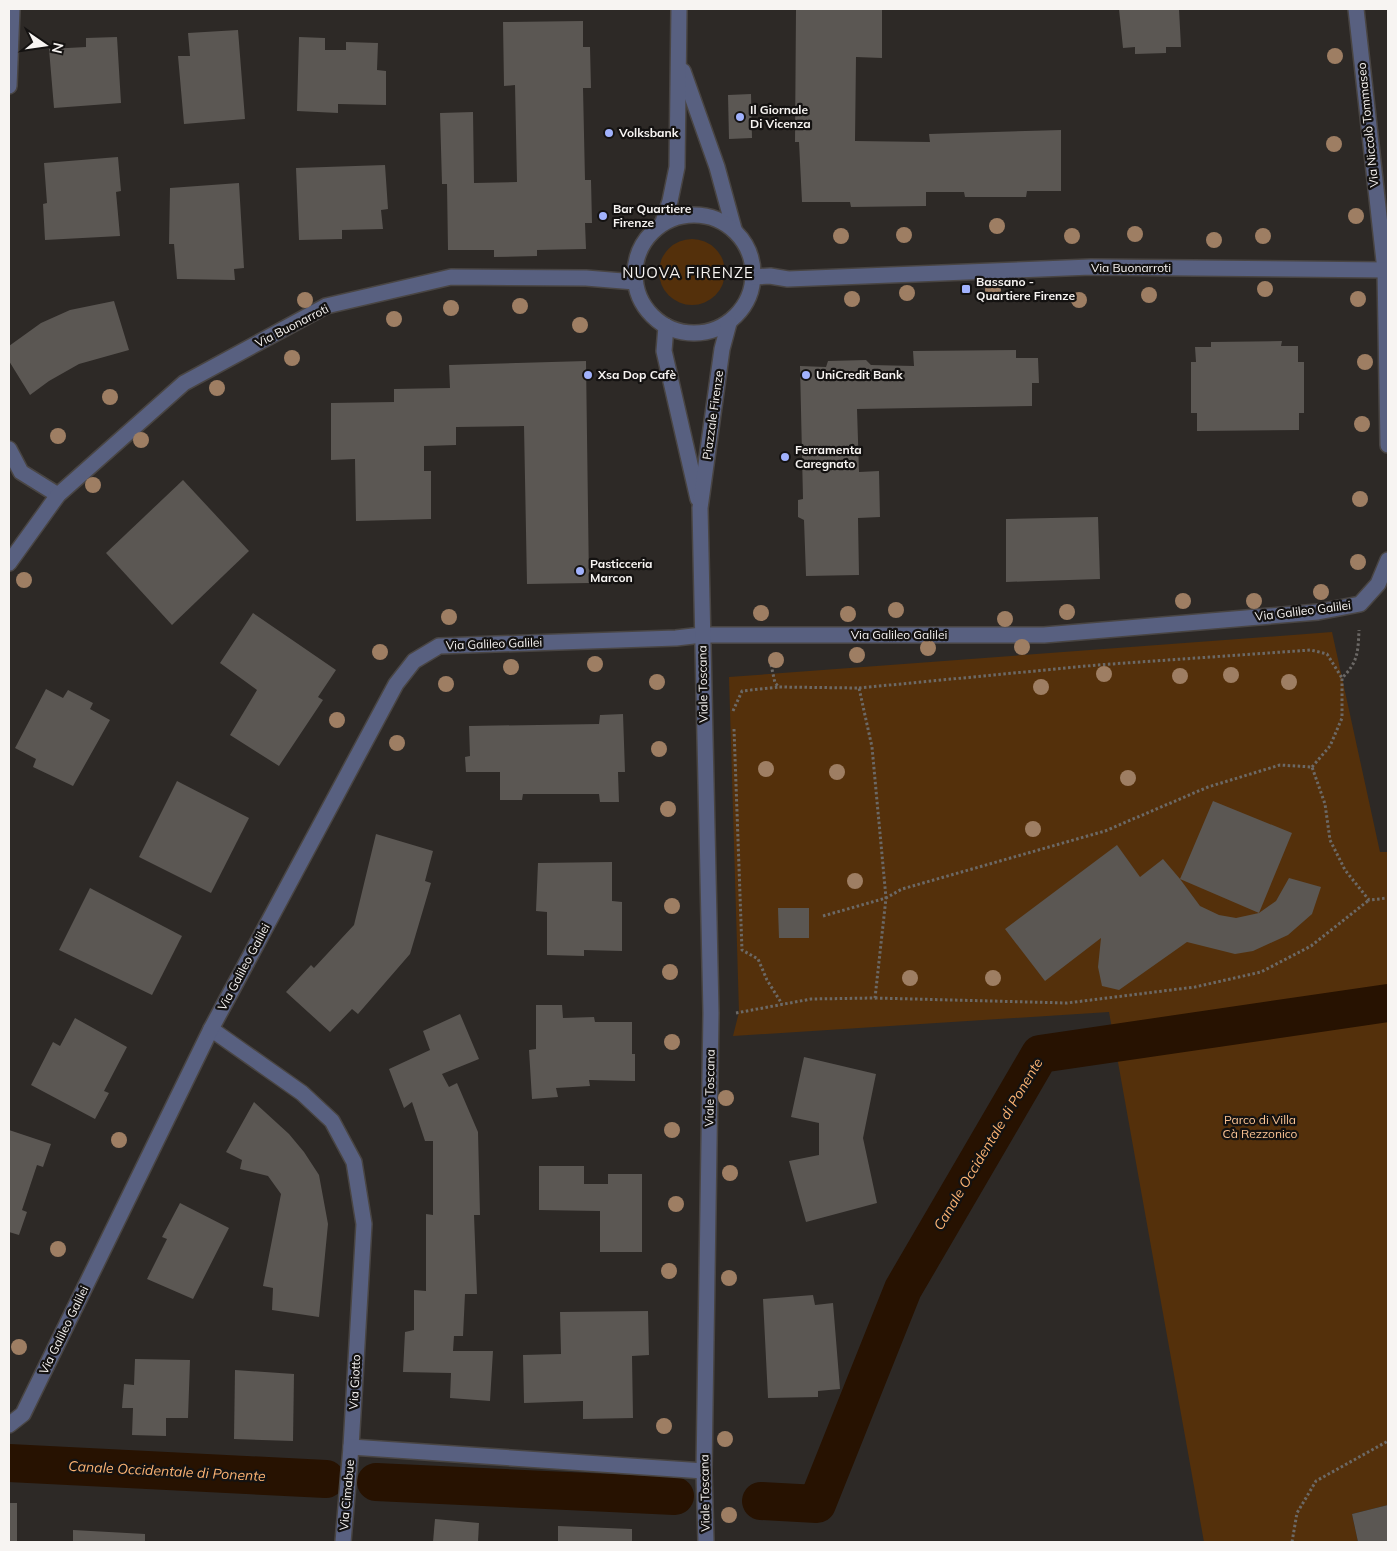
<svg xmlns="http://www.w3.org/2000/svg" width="1397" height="1551" font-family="Mulish,sans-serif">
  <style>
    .green { fill: #54300b }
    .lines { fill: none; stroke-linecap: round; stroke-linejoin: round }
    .canal { stroke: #271201; stroke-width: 38 }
    .building { fill: #5b5753 }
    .minor-casing { stroke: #494543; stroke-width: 18 }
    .path { stroke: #6c6966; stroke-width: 3; stroke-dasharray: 2.5 2.5; stroke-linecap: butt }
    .minor { stroke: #586080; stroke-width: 15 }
    .tree { fill: #9e7e63 }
    .poi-dot { fill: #a1b2fd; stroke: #141211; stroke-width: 2 }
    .labels { text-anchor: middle; stroke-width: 4.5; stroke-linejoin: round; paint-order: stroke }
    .poi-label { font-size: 12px; font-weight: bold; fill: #f7f4f2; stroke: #141211; text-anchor: start }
    .street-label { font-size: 12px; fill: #f7f4f2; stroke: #141211 }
    .park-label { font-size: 12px; fill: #fbc495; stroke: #141211 }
    .water-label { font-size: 14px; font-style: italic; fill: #fcb373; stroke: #141211 }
    .quarter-label { font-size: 15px; letter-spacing: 1px; fill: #f7f4f2; stroke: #141211 }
  </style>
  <rect width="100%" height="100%" fill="#2d2926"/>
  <!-- green -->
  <g class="green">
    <circle cx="692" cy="272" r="33"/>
    <path d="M1332,632L1380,852H1388V1505L1352,1514L1358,1542H1204L1109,1012L733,1036L739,1012L729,677Z"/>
  </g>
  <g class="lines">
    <!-- canal -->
    <g class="canal">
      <path d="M9,1463L326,1479"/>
      <path d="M376,1482L675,1496"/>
      <path d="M761,1501L817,1504L903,1289L1040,1054L1388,1003"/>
    </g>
  </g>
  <!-- building -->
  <g class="building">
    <path d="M796,9H882V58L856,57L855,141L930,142L929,134L1061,130V191H1027L1026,197H965L964,192H926V206L851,207L850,202H802L799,142H795Z"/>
    <path d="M1119,9H1179L1181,47H1166V53L1135,54V47L1123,48Z"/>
    <path d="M583,21V47H590L591,88H583L585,180H591L592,223H585L586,249L537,250V256L494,257V250H448L447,184H442L440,113L473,112L474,183L517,182L515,85L504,86L503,22Z"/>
    <path d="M238,30L245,119L184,124L178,56H190L188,33Z"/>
    <path d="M117,37L121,103L54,108L49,49L86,47V38Z"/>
    <path d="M299,37L325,38V50H346V42L378,43L377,70L386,71V105L338,104V113L297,111Z"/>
    <path d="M751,94L752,138L729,139L728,95Z"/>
    <path d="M118,157L121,191L116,192L120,236L45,240L43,204L47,203L44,163Z"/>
    <path d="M385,165L388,209L381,210L383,229L342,230V239L299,240L296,168Z"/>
    <path d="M239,183L244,268L234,269L235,280L177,279L174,244H169L170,188Z"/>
    <path d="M114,301L129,350L79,364L49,381L30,395L9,361V346L41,323L70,310Z"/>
    <path d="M1282,341L1281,346H1298V362H1304V413H1299V430L1197,431V413H1191V362H1196L1195,347H1211V342Z"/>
    <path d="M1016,350V358H1038L1039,383H1032V406L857,409L859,472L879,471L880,517L858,518L859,575L806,576L804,520L798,517V500L803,499L800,366L826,367L828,361L866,360L871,365L914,366L913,351Z"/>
    <path d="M586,361L589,583L527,584L524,426L456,427V445L424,446V471H431V519L356,521L355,459L331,460V403L394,402V389L450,388L449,365Z"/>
    <path d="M183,480L249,551L172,625L106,553Z"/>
    <path d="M1098,517L1100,579L1006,582V519Z"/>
    <path d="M253,613L336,670L318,697L323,700L279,766L230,735L257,690L220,663Z"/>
    <path d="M46,689L63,698L68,690L93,703L90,709L110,720L73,786L33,767L36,759L15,748Z"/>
    <path d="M623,714L625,772H618L619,802H600L599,794H523L522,800H500V772H466L465,757L470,756L469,726L599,724L600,715Z"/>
    <path d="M177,781L249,818L211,893L139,857Z"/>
    <path d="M1213,801L1292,833L1259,913L1276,901L1289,878L1321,887L1312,914L1288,935L1253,951L1235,954L1187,942L1119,990L1102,986L1098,967L1101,938L1045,981L1005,929L1117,845L1140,877L1163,859L1180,879L1200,906L1219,915L1236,918L1259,913L1180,879Z"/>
    <path d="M376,834L433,851L425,881L431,883L410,954L358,1014L352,1009L330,1032L286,992L311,965L314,968L354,925Z"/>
    <path d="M612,862V901L622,902V951L584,950V956L547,955V912L536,911L538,863Z"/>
    <path d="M90,888L182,936L152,995L59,950Z"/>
    <path d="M778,908H809V938H779Z"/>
    <path d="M536,1005H562L563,1018L594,1017L595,1022H632V1054H635V1081L589,1080L590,1086L556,1088L558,1097L532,1099L529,1050L536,1049Z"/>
    <path d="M460,1014L479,1059L442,1074L449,1087L457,1083L478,1132L480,1215H474L477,1294H465L463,1336H454L453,1351H493L490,1401L450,1398L451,1373L403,1372L405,1332L414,1330V1290L426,1291V1214L433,1215V1141H425L412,1102L404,1108L389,1069L430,1050L423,1031Z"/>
    <path d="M75,1018L127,1047L104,1091L109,1093L95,1119L31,1085L53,1042L60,1046Z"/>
    <path d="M804,1057L876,1074L863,1138L877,1203L806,1222L789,1161L819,1155V1123L791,1117Z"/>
    <path d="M254,1102L289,1134L304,1152L319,1175L328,1224L319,1317L272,1310L273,1288L263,1286L281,1194L268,1176L240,1169L242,1160L226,1152Z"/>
    <path d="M9,1130L51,1144L43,1167L37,1165L22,1210L27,1212L19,1235L9,1232Z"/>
    <path d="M539,1166H584V1184H608V1174H642V1252H600V1211L539,1210Z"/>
    <path d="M180,1203L229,1228L193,1299L147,1279L167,1239L162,1237Z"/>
    <path d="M813,1295L815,1305L833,1303L840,1389L818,1391V1397L768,1398L763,1299Z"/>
    <path d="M648,1311L649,1355L632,1356L633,1418L583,1419V1401L524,1403L523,1355L561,1354L560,1312Z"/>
    <path d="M135,1359L190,1360L188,1418H166V1436L132,1435L133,1408H122L124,1384L134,1385Z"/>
    <path d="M235,1370L294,1374L293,1441L234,1439Z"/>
    <rect x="9" y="1503" width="8" height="39"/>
    <path d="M1388,1505V1542H1358L1352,1514Z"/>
    <path d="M435,1519L479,1523L478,1542H433Z"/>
    <path d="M558,1526L632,1529V1542H558Z"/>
    <path d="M73,1530L145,1534V1542H73Z"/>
  </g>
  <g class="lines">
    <!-- minor casing -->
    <g class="minor-casing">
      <g id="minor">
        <path d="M1356,9L1385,270L1388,445"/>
        <path d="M683,71L717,167L734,229"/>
        <path d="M9,86L12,9"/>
        <circle cx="694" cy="274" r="59"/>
        <path d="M663,222L670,201L677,167L679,9"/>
        <path d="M754,277L770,276L788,279L1091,267L1388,270"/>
        <path d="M666,326L664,351L698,499"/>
        <path d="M9,449L21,472L58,495"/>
        <path d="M9,563L58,495L184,383L326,306L451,277L586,278L635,282"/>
        <path d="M211,1029L302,1093L332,1121L354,1162L364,1224L351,1447L343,1542"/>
        <path d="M9,1425L23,1414L211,1029L396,684L414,661L439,646L676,638L702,635H1044L1318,612L1360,604L1378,584L1388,560"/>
        <path d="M351,1447L704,1471"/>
        <path d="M706,1542L704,1471L711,1013L700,508L722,349L729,323"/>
      </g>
    </g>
    <!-- path -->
    <g class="path">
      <path d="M859,688L1097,665L1311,650L1327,654L1342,678"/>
      <path d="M733,711L742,691L779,687"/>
      <path d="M734,729L742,950L758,959L767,980L782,1004"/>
      <path d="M1312,767L1330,746L1342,718V678C1358,662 1358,652 1359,630"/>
      <path d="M823,916L886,898L902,889L1105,831L1208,787L1280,765L1312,767L1325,804L1330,840L1345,870L1369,900L1388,898"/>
      <path d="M875,998L1067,1003L1195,987L1261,972L1311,946L1369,900"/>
      <path d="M736,1013L811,999L875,998L886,898L872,747L859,688L779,687L775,683L770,660"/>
      <path d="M1292,1542L1297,1513L1316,1481L1388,1441"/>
    </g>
    <!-- minor -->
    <use href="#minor" class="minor"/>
  </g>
  <!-- trees -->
  <g class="tree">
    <circle cx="1335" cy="56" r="8"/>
    <circle cx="1334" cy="144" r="8"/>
    <circle cx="1356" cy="216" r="8"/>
    <circle cx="997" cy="226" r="8"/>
    <circle cx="1135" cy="234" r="8"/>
    <circle cx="904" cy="235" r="8"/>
    <circle cx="841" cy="236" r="8"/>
    <circle cx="1072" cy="236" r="8"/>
    <circle cx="1263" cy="236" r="8"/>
    <circle cx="1214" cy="240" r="8"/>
    <circle cx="1265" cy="289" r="8"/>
    <circle cx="993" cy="290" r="8"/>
    <circle cx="907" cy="293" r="8"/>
    <circle cx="1149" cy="295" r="8"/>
    <circle cx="852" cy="299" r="8"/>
    <circle cx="1358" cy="299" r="8"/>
    <circle cx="305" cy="300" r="8"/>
    <circle cx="1079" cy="300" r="8"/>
    <circle cx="520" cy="306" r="8"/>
    <circle cx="451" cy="308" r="8"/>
    <circle cx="394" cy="319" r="8"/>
    <circle cx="580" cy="325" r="8"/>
    <circle cx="292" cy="358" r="8"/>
    <circle cx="1365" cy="362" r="8"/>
    <circle cx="217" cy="388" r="8"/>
    <circle cx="110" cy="397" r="8"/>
    <circle cx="1362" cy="424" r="8"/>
    <circle cx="58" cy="436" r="8"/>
    <circle cx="141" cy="440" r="8"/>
    <circle cx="93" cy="485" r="8"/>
    <circle cx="1360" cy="499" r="8"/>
    <circle cx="1358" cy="562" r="8"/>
    <circle cx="24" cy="580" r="8"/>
    <circle cx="1321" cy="592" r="8"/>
    <circle cx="1183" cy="601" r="8"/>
    <circle cx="1254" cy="601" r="8"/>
    <circle cx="896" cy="610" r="8"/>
    <circle cx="1067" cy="612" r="8"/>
    <circle cx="761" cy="613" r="8"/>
    <circle cx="848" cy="614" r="8"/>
    <circle cx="449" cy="617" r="8"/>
    <circle cx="1005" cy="619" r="8"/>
    <circle cx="1022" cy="647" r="8"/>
    <circle cx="928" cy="648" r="8"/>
    <circle cx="380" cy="652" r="8"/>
    <circle cx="857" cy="655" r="8"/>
    <circle cx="776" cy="660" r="8"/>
    <circle cx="595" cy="664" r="8"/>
    <circle cx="511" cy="667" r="8"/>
    <circle cx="1104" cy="674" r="8"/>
    <circle cx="1231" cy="675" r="8"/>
    <circle cx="1180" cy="676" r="8"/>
    <circle cx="657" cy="682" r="8"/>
    <circle cx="1289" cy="682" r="8"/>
    <circle cx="446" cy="684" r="8"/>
    <circle cx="1041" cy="687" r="8"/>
    <circle cx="337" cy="720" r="8"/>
    <circle cx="397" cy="743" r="8"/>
    <circle cx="659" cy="749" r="8"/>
    <circle cx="766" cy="769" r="8"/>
    <circle cx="837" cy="772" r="8"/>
    <circle cx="1128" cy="778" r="8"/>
    <circle cx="668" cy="809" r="8"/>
    <circle cx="1033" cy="829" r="8"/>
    <circle cx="855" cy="881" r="8"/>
    <circle cx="672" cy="906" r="8"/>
    <circle cx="670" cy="972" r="8"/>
    <circle cx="910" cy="978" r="8"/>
    <circle cx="993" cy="978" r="8"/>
    <circle cx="672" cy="1042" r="8"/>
    <circle cx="726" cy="1098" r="8"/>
    <circle cx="672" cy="1130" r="8"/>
    <circle cx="119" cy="1140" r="8"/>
    <circle cx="730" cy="1173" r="8"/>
    <circle cx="676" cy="1204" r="8"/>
    <circle cx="58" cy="1249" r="8"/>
    <circle cx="669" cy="1271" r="8"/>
    <circle cx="729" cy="1278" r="8"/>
    <circle cx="19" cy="1347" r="8"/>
    <circle cx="664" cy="1426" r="8"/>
    <circle cx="725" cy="1439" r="8"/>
    <circle cx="729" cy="1515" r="8"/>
  </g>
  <!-- markers -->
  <g class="poi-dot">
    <circle cx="740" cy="117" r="5"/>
    <circle cx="609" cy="133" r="5"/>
    <circle cx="603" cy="216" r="5"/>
    <rect x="961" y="284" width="10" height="10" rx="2.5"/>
    <circle cx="588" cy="375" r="5"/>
    <circle cx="806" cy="375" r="5"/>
    <circle cx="785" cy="457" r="5"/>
    <circle cx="580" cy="571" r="5"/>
  </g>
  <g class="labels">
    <!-- poi labels -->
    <g class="poi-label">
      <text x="750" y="114">Il Giornale<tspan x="750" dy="14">Di Vicenza</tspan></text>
      <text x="619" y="137">Volksbank</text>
      <text x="613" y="213">Bar Quartiere<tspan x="613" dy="14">Firenze</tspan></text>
      <text x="976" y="286">Bassano -<tspan x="976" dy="14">Quartiere Firenze</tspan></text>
      <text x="598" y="379">Xsa Dop Cafè</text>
      <text x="816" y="379">UniCredit Bank</text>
      <text x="795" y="454">Ferramenta<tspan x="795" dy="14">Caregnato</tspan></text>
      <text x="590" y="568">Pasticceria<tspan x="590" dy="14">Marcon</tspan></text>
    </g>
    <!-- street labels -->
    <g class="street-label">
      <text transform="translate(1368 125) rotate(-96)" y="4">Via Niccolò Tommaseo</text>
      <text x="1131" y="272">Via Buonarroti</text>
      <text transform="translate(292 326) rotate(-27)" y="4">Via Buonarroti</text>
      <text transform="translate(713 415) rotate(-82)" y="4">Piazzale Firenze</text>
      <text transform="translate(1303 611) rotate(-7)" y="4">Via Galileo Galilei</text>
      <text x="899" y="639">Via Galileo Galilei</text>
      <text transform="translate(494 644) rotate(-2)" y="4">Via Galileo Galilei</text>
      <text transform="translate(703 684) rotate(-91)" y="4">Viale Toscana</text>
      <text transform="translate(244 967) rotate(-62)" y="4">Via Galileo Galilei</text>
      <text transform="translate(710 1088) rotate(-89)" y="4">Viale Toscana</text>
      <text transform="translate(64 1330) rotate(-64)" y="4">Via Galileo Galilei</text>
      <text transform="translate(355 1382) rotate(-87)" y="4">Via Giotto</text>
      <text transform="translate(705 1493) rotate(-91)" y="4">Viale Toscana</text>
      <text transform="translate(347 1495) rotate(-85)" y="4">Via Cimabue</text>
    </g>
    <!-- park labels -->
    <g class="park-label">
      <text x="1260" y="1124">Parco di Villa<tspan x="1260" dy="14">Cà Rezzonico</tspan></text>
    </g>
    <!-- water labels -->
    <g class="water-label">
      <text transform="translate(988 1144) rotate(-59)" y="5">Canale Occidentale di Ponente</text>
      <text transform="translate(167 1471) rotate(3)" y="5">Canale Occidentale di Ponente</text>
    </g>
    <!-- quarter labels -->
    <g class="quarter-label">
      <text x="688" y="278">NUOVA FIRENZE</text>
    </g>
  </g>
  <!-- border -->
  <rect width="1397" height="1551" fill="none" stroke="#f7f4f2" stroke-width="20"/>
  <!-- north arrow -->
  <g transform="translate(45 45) rotate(103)" stroke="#141211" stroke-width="4" paint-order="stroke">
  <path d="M0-4L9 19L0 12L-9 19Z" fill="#f7f4f2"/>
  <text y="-8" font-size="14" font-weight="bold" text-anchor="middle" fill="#f7f4f2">N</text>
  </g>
</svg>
